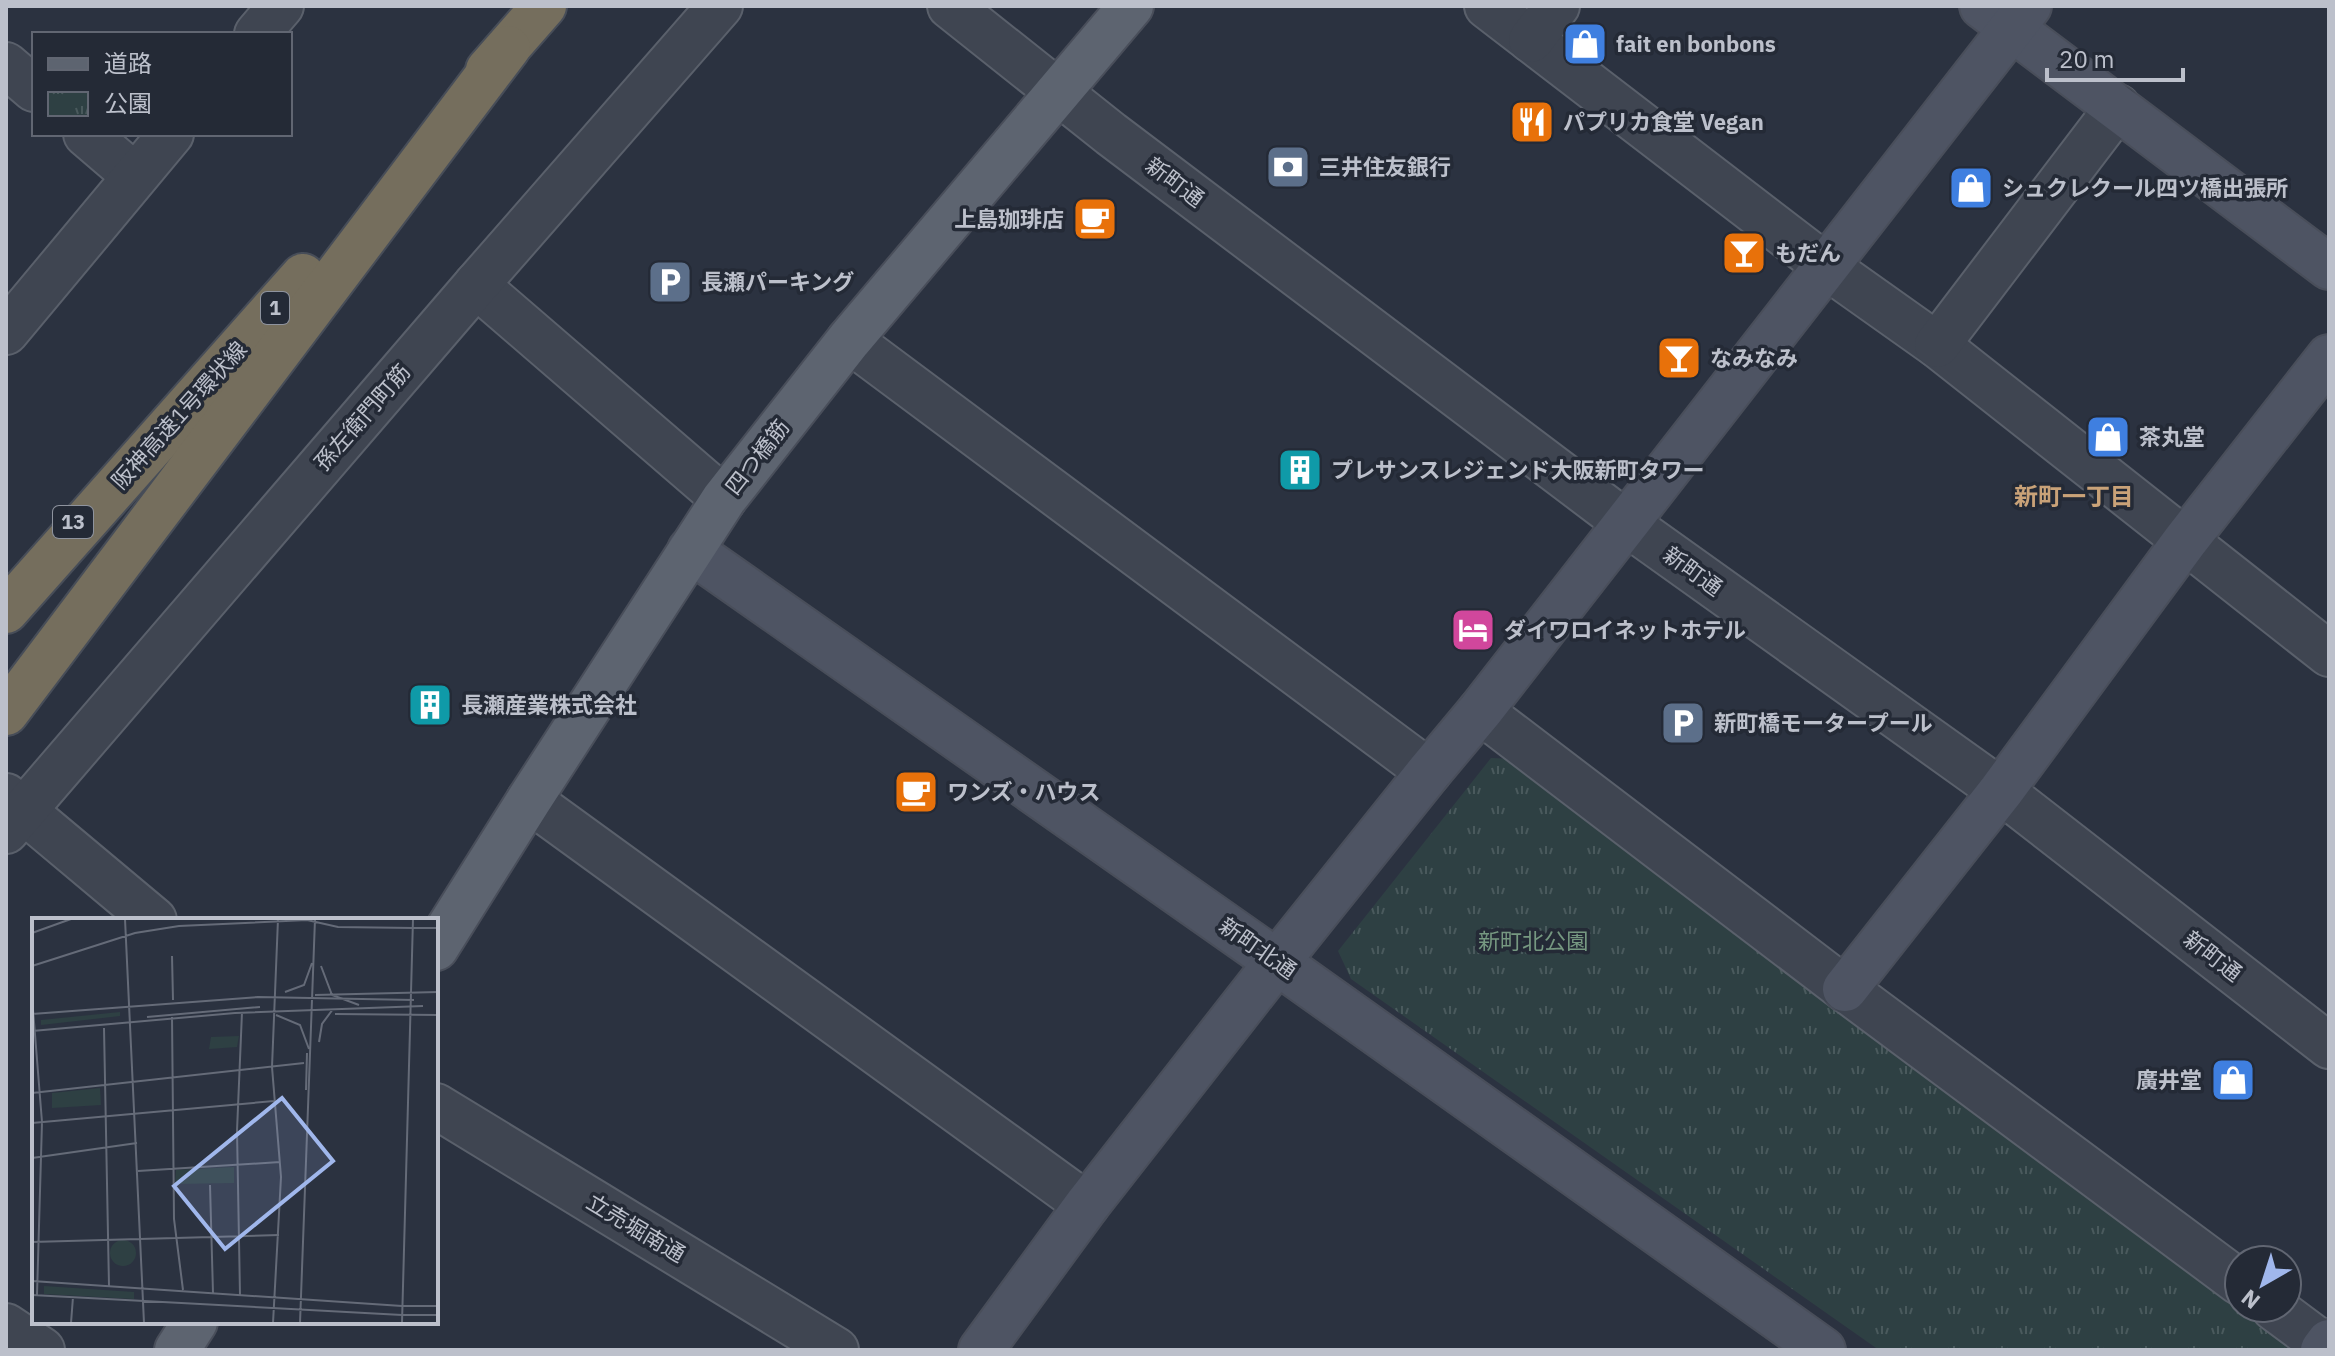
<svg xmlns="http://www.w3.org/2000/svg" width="2335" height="1356" font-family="'IBM Plex Sans','Noto Sans JP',sans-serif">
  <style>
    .park { fill: url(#park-tufts) }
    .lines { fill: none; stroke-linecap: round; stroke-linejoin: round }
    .street-casing { stroke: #5a606b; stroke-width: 48 }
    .secondary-casing { stroke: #494e5a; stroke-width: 48 }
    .primary-casing { stroke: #494e5a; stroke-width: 48 }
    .highway-casing { stroke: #474d58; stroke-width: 48 }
    .street { stroke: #3f4551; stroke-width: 44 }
    .secondary { stroke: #4e5463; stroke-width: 44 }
    .primary { stroke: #5d6470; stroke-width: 44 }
    .highway { stroke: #756e5d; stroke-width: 44 }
    .labels { text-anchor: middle; stroke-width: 7; stroke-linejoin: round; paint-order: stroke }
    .shield { fill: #242a36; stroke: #8e939e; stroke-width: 2 }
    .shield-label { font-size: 20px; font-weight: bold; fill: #bcc0cb }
    .poi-label { font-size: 22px; font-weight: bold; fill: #bcc0cb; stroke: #242a36; text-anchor: start }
    .street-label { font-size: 22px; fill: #bcc0cb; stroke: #242a36 }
    .park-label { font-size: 22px; fill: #769881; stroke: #242a36 }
    .neighbourhood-label { font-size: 24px; font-weight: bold; fill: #c9a278; stroke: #242a36 }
    .inset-road { fill: none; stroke: #656b78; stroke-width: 2 }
    .view { fill: #a0b7ec; fill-opacity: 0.15; stroke: #a0b7ec; stroke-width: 4 }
    .inset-edge { fill: none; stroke: #bcc0cb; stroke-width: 4 }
  </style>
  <defs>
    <pattern id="park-tufts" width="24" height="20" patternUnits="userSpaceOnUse" patternTransform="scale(2)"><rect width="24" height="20" fill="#2e4043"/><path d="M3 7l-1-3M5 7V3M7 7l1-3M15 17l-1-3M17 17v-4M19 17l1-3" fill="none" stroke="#4a5a5d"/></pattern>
  </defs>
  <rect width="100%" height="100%" fill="#2b3240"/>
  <!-- park -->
  <path class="park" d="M1491,758L1515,759L2239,1299V1308H2251L2284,1333L2287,1350H1879L1351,979L1338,951Z"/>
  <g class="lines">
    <!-- street casing -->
    <g class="street-casing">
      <g id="street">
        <path d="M950,6L1111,134L1626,523L2001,791L2329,1046"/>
        <path d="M1487,6L1827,267L1937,345L2329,654"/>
        <path d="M257,34L281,6"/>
        <path d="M1531,40L1557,6"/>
        <path d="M6,65L34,89"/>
        <path d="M86,134L135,176"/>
        <path d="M476,285L724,499"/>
        <path d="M6,332L171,134"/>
        <path d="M849,340L1429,772"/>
        <path d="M1937,345L2118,107"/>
        <path d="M1480,711L1845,989L2239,1282"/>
        <path d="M6,796L154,920"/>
        <path d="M529,800L1087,1205"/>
        <path d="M6,831L476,285L720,6"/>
        <path d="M436,1106L836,1350"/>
        <path d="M2274,1308L2325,1346"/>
        <path d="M6,1326L42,1350"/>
      </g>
    </g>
    <!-- secondary casing -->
    <g class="secondary-casing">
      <g id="secondary">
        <path d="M1982,6L2329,267"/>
        <path d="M690,550L1277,962L1823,1350"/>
        <path d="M1845,989L2001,791L2185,541L2329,357"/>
        <path d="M981,1350L1087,1205L1277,962L1429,772L1480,711L2029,6"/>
        <path d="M2323,1350L2329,1342"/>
      </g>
    </g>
    <!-- primary casing -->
    <g class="primary-casing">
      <g id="primary">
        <path d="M436,948L529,800L724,499L849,340L1131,6"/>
        <path d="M177,1350L195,1322"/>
      </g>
    </g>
    <!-- highway casing -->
    <g class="highway-casing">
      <g id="highway">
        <path d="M488,70L544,6"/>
        <path d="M6,611L303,276"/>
        <path d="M6,713L508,48"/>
      </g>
    </g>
    <!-- street -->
    <use href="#street" class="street"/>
    <!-- secondary -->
    <use href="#secondary" class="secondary"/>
    <!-- primary -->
    <use href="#primary" class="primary"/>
    <!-- highway -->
    <use href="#highway" class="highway"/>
  </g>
  <!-- icons -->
  <defs>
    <g id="shop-square" transform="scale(2.3)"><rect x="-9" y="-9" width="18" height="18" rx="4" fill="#3f7fe0" stroke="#242a36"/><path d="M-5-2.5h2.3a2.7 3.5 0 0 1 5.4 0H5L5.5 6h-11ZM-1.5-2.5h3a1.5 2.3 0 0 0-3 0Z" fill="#fff"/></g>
    <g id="restaurant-square" transform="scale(2.3)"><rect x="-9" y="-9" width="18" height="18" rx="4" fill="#e8710a" stroke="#242a36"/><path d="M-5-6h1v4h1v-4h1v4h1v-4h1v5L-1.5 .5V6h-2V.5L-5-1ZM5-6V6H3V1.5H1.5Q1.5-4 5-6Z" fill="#fff"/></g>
    <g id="bank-square" transform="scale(2.3)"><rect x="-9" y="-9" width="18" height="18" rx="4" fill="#5c6f8a" stroke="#242a36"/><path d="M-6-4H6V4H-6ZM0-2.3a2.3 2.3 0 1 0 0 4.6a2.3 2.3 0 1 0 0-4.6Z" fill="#fff"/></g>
    <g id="cafe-square" transform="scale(2.3)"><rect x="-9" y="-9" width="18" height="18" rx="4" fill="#e8710a" stroke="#242a36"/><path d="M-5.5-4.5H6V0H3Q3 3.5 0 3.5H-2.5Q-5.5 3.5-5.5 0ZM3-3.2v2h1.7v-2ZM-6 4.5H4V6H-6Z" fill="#fff"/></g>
    <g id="bar-square" transform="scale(2.3)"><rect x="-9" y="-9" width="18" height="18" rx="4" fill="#e8710a" stroke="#242a36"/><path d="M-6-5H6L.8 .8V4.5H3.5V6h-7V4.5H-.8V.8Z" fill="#fff"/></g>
    <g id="parking-square" transform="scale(2.3)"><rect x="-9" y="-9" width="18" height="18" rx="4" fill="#5c6f8a" stroke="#242a36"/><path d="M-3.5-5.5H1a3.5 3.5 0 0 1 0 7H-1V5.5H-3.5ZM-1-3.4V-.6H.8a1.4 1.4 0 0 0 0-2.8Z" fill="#fff"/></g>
    <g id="building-square" transform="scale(2.3)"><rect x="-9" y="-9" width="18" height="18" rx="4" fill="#0f9aa8" stroke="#242a36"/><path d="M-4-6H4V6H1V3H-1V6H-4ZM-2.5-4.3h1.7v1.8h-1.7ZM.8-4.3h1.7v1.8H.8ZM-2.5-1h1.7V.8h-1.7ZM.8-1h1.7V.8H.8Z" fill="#fff"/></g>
    <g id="hotel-square" transform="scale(2.3)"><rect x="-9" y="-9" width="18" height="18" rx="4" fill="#d1479c" stroke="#242a36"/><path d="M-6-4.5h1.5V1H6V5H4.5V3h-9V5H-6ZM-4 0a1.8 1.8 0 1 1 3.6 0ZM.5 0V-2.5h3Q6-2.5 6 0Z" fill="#fff"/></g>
  </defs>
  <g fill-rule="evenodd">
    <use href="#shop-square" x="1585" y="44"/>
    <use href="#restaurant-square" x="1532" y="122"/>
    <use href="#bank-square" x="1288" y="167"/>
    <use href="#shop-square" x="1971" y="188"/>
    <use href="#cafe-square" x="1095" y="219"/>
    <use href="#bar-square" x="1744" y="253"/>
    <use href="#parking-square" x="670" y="282"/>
    <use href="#bar-square" x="1679" y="358"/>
    <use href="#shop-square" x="2108" y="437"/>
    <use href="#building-square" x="1300" y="470"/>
    <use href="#hotel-square" x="1473" y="630"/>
    <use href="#building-square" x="430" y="705"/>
    <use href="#parking-square" x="1683" y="723"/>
    <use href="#cafe-square" x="916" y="792"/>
    <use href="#shop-square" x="2233" y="1080"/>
  </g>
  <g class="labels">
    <!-- shield labels -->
    <g class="shield">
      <rect x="261" y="292" width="28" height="32" rx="6"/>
      <rect x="53" y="506" width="40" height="32" rx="6"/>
    </g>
    <g class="shield-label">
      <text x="275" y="315">1</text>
      <text x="73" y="529">13</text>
    </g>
    <!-- poi labels -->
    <g class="poi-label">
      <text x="1616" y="52">fait en bonbons</text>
      <text x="1563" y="130">パプリカ食堂 Vegan</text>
      <text x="1319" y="175">三井住友銀行</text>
      <text x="2002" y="196">シュクレクール四ツ橋出張所</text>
      <text x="1064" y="227" text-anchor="end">上島珈琲店</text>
      <text x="1775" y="261">もだん</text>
      <text x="701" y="290">長瀬パーキング</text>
      <text x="1710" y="366">なみなみ</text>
      <text x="2139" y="445">茶丸堂</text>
      <text x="1331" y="478">プレサンスレジェンド大阪新町タワー</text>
      <text x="1504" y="638">ダイワロイネットホテル</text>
      <text x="461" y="713">長瀬産業株式会社</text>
      <text x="1714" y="731">新町橋モータープール</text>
      <text x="947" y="800">ワンズ・ハウス</text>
      <text x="2202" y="1088" text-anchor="end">廣井堂</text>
    </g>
    <!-- street labels -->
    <g class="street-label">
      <text transform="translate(1175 182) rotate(37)" y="8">新町通</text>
      <text transform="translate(179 415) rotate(-48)" y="8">阪神高速1号環状線</text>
      <text transform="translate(362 417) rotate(-49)" y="8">孫左衛門町筋</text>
      <text transform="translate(757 457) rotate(-52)" y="8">四つ橋筋</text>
      <text transform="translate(1693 571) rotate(36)" y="8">新町通</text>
      <text transform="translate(1258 948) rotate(35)" y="8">新町北通</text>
      <text transform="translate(2213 956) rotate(38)" y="8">新町通</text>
      <text transform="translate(636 1228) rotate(31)" y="8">立売堀南通</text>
    </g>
    <!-- park labels -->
    <g class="park-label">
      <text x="1533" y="949">新町北公園</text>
    </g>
    <!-- neighbourhood labels -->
    <g class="neighbourhood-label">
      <text x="2074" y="505">新町一丁目</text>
    </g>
  </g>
  <!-- overview -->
  <g transform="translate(32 918)">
    <rect width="406" height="406" fill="#2b3240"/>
    <path d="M88,94V98L9,107V102Z" fill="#2e4043"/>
    <path d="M207,118L205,129L177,131L179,119ZM68,170L69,187L20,190V175ZM202,249V265L143,266L144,252ZM78 335a13 13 0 1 1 26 0a13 13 0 1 1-26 0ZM12,368L102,374V381L12,376Z" fill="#2e4043"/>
    <path class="inset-road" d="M93,1L112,405M381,10H406M0,15L39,1M140,38L141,82M0,48L103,15L147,8L275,2L306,9L381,10M289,48L300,77L327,87M253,74L272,67L280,45M283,77L406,74M0,79L10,204L5,377M0,96L226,79L382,82M303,96L406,97M244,97L268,107L277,131M115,99L228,89M140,99L142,301L151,372M72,110L77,368M0,113L203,95L391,88M287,124L290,106L301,91M274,172L275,135M0,175L272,145M0,205L242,183M0,240L105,225M106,253L248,244M178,267L181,375M0,324L247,317M0,363L370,388M0,377L370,397M208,377L205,213L210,94M370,388H406M370,397H406M39,405L41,379M241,405L249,259L240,149L246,1M268,405L283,1M370,405L381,1"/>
    <path class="view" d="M250,180L301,243L193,331L142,268Z"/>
    <rect width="406" height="406" class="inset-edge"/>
  </g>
  <!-- border -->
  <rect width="2335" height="1356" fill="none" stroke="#bcc0cb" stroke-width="16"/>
  <!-- legend -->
  <rect x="32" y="32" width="260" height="104" fill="#242a36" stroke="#616672" stroke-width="2"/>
  <rect x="48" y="58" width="40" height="12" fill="#5d6470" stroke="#616672" stroke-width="2"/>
  <text x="104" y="72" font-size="24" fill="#bcc0cb">道路</text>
  <rect x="48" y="92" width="40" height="24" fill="url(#park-tufts)" stroke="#616672" stroke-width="2"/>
  <text x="104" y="112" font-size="24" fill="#bcc0cb">公園</text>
  <!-- north arrow -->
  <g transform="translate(2263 1284) rotate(219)"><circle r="38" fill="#242a36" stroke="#616672" stroke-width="2"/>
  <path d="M0-6L14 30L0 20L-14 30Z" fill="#a0b7ec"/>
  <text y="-12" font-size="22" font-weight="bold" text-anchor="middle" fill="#bcc0cb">N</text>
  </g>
  <!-- scale -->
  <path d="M2047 68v12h136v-12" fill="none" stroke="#bcc0cb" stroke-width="4"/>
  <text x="2059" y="68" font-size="24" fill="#bcc0cb" stroke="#242a36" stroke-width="6" paint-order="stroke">20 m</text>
</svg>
